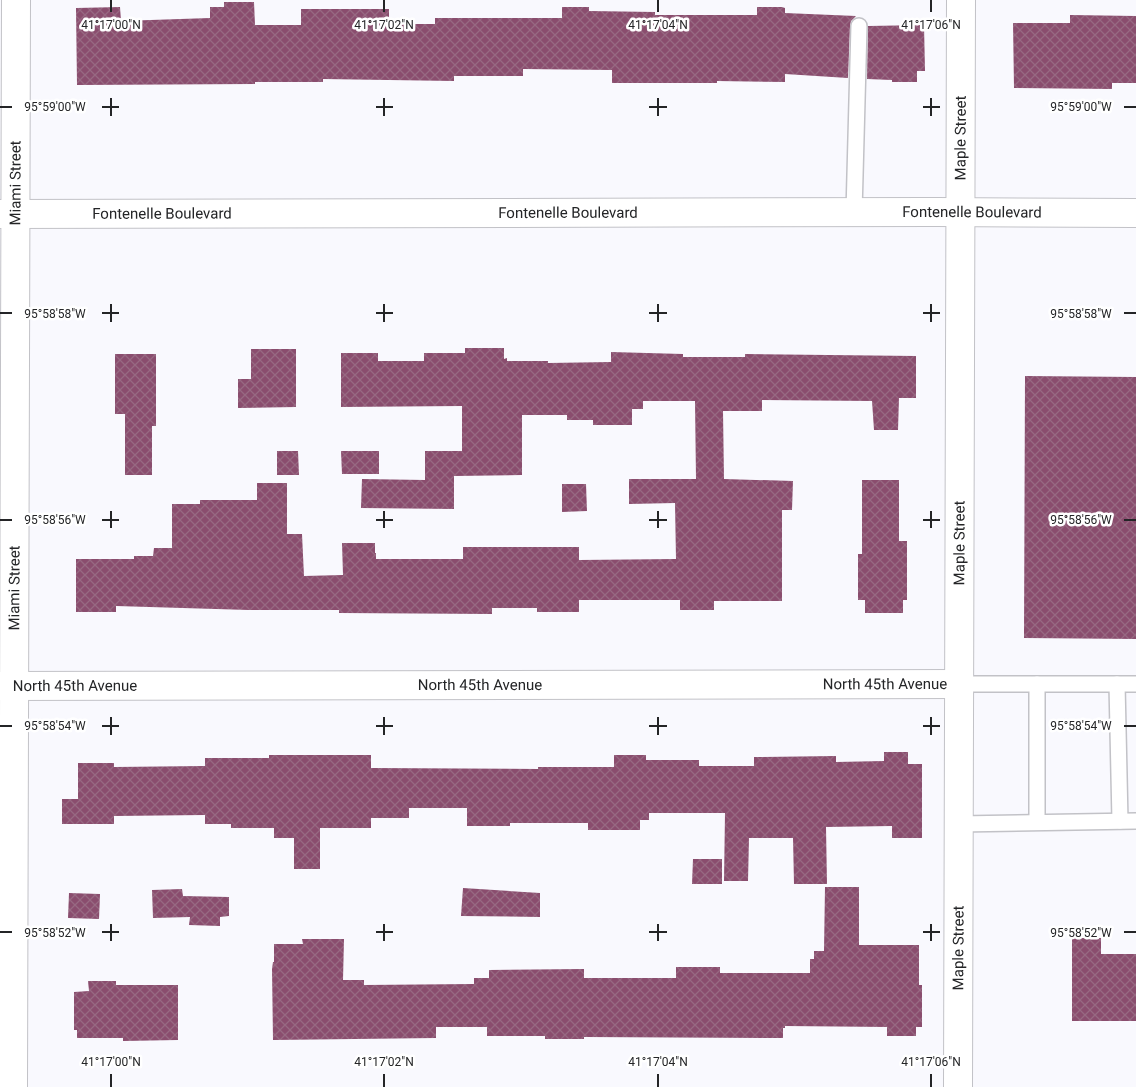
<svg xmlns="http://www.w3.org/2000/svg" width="1136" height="1087" font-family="Roboto,sans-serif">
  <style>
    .building { fill: url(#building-cross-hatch) }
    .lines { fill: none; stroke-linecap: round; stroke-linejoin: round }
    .service-casing { stroke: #c2c2c7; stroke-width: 18 }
    .minor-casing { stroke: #c2c2c7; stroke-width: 30 }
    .secondary-casing { stroke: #c2c2c7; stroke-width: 30 }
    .service { stroke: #fff; stroke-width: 15 }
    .minor { stroke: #fff; stroke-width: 28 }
    .secondary { stroke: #fff; stroke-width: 28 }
    .ticks { fill: none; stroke: #242527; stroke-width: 2 }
    .labels { text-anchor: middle; stroke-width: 5; stroke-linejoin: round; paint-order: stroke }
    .street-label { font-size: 15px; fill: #242527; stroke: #fff }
    .ticks-label { font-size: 12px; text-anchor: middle; fill: #242527; stroke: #fff; stroke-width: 5; stroke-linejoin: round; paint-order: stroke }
  </style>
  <defs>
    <pattern id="building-cross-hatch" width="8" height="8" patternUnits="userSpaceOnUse" patternTransform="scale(1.25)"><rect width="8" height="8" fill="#8a4d6e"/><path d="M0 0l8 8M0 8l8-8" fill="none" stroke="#976982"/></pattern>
  </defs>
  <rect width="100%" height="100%" fill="#f9f9fe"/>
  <!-- building -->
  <g class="building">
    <path d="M224,2H254L255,25H301V9H389V24H435V18H562V7H589V11L655,12V15H757V7H782L785,8V13L856,16L851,21L850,26L848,78L785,74V82L717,81V83H612V70L523,69V76H454V81L323,79V82H255V84L77,85L76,8L120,7L121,21L210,18V7H224Z"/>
    <path d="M1070,15L1136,16V83H1112V89L1014,88L1013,23H1070Z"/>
    <path d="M924,25L925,71H917V82H892V80L867,79L868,26Z"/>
    <path d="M465,348H504V359L507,358V361H548V363L611,362V352L683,354V357H745V354L916,356V398H899L898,430H874L872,401L762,400V411H723L724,479L793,481L792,510H782V601H714V610H680V600H579V612H537V608H492V614L339,613V610H249L116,606V612H76V559H134V556H153L154,548H172V504H200V500H257V483H287V534H302L304,576L343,575L342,543H375V553H376V559H463V547H579V560L676,559L675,503L629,504V479H696L695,401H643V409H632V425H593V420H567V415H522V475L454,476V509L361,508L362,479L425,480V451H462V406L341,407V353H378V361H424V353H465Z"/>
    <path d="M251,349H296V407L238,408V379H251Z"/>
    <path d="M115,354H156V426H152V475H125V414H115Z"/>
    <path d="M1025,376L1136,377V639L1024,638Z"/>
    <path d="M277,451H298L299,475H277Z"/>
    <path d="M341,451H379V474H342Z"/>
    <path d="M862,480H899V541H907V600H903V613H865V600H858V554H862Z"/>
    <path d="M562,484H586L587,511L562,512Z"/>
    <path d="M884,752H908V764H922V838H892V826L826,827L827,884H794L793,838H749L748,881H724L725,813H649V820H640V830H588V823H510V826H467V808H409V818H371V828H320V869H294V838H274V828H231V824H205V815L114,816V824H62V799H78V763H114V767L205,766V758H269V755H371V768L538,769V767H614V755H646V760H699V766H754V757L836,756V762L884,761Z"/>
    <path d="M693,859H722V884H692Z"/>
    <path d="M825,887H859V945H919V985H922V1027H916V1036H887V1027L785,1026V1028H783V1038L584,1037V1039H545V1036H487V1027H436V1038L273,1040L272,969L273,962H274V944H303L302,939H344L343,980H364V985L474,984V978H489V970L584,969V978H676V967H720V973H810V959H814V951H824Z"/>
    <path d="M463,888L540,893V917L461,916Z"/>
    <path d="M182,889L183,896L229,897V916L220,917V926L189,925L190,917L153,918L152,890Z"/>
    <path d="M69,893L100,894L99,919L68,918Z"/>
    <path d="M1072,938H1101V954H1136V1021H1072Z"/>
    <path d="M88,981H116V985H178V1040L123,1041V1038H77V1030H74V992L89,991Z"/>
  </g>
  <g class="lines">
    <!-- service casing -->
    <g class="service-casing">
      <g id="service">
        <path d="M854,212L859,26"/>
        <path d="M959,684H1136"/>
        <path d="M1037,684V822"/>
        <path d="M1117,684L1120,821"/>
        <path d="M959,824L1136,821"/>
      </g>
    </g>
    <!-- minor casing -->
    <g class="minor-casing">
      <g id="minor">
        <path id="s1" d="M0,686L959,684"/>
        <path id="s2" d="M13,1087L16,0"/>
        <path id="s3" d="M958,1087L961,0"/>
      </g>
    </g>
    <!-- secondary casing -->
    <g class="secondary-casing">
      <g id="secondary">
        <path id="s4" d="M0,214L936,212L1136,213"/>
      </g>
    </g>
    <!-- service -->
    <use href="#service" class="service"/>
    <!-- minor -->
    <use href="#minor" class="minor"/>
    <!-- secondary -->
    <use href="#secondary" class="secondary"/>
  </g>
  <!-- ticks -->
  <path class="ticks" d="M111,0V12M384,0V12M658,0V12M931,0V12M111,98V116M384,98V116M658,98V116M931,98V116M0,107H12M102,107H119M376,107H393M649,107H667M923,107H940M1124,107H1136M111,304V322M384,304V322M658,304V322M931,304V322M0,313H12M102,313H119M376,313H393M649,313H667M923,313H940M1124,313H1136M111,511V528M384,511V528M658,511V528M931,511V528M0,520H12M102,520H119M376,520H393M649,520H667M923,520H940M1124,520H1136M111,717V735M384,717V735M658,717V735M931,717V735M0,726H12M102,726H119M376,726H393M649,726H667M923,726H940M1124,726H1136M111,924V941M384,924V941M658,924V941M931,924V941M0,932H12M102,932H119M376,932H393M649,932H667M923,932H940M1124,932H1136M111,1074V1087M384,1074V1087M658,1074V1087M931,1074V1087"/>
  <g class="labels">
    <!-- street labels -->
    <g class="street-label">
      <text dy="5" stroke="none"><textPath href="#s3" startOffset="949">Maple Street</textPath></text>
      <text dy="5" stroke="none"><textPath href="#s2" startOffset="904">Miami Street</textPath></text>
      <text dy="5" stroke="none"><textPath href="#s4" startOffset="972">Fontenelle Boulevard</textPath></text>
      <text dy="5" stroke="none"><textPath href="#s4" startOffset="568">Fontenelle Boulevard</textPath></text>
      <text dy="5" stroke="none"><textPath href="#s4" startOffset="162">Fontenelle Boulevard</textPath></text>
      <text dy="5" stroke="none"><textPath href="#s3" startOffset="544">Maple Street</textPath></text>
      <text dy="5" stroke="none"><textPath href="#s2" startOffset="499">Miami Street</textPath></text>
      <text dy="5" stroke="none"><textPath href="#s1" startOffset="885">North 45th Avenue</textPath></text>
      <text dy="5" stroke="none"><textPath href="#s1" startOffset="480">North 45th Avenue</textPath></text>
      <text dy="5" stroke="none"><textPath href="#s1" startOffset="75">North 45th Avenue</textPath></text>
      <text dy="5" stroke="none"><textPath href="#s3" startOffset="139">Maple Street</textPath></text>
    </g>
  </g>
  <g class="ticks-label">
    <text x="111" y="29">41°17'00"N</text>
    <text x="384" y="29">41°17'02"N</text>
    <text x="658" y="29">41°17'04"N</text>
    <text x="931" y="29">41°17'06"N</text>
    <text x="1081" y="111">95°59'00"W</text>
    <text x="55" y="111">95°59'00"W</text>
    <text x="1081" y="318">95°58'58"W</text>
    <text x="55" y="318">95°58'58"W</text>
    <text x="1081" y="524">95°58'56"W</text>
    <text x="55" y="524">95°58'56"W</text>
    <text x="55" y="730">95°58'54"W</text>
    <text x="1081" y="730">95°58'54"W</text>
    <text x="1081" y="937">95°58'52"W</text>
    <text x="55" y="937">95°58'52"W</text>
    <text x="111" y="1066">41°17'00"N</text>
    <text x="384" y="1066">41°17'02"N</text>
    <text x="658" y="1066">41°17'04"N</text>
    <text x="931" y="1066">41°17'06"N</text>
  </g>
</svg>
